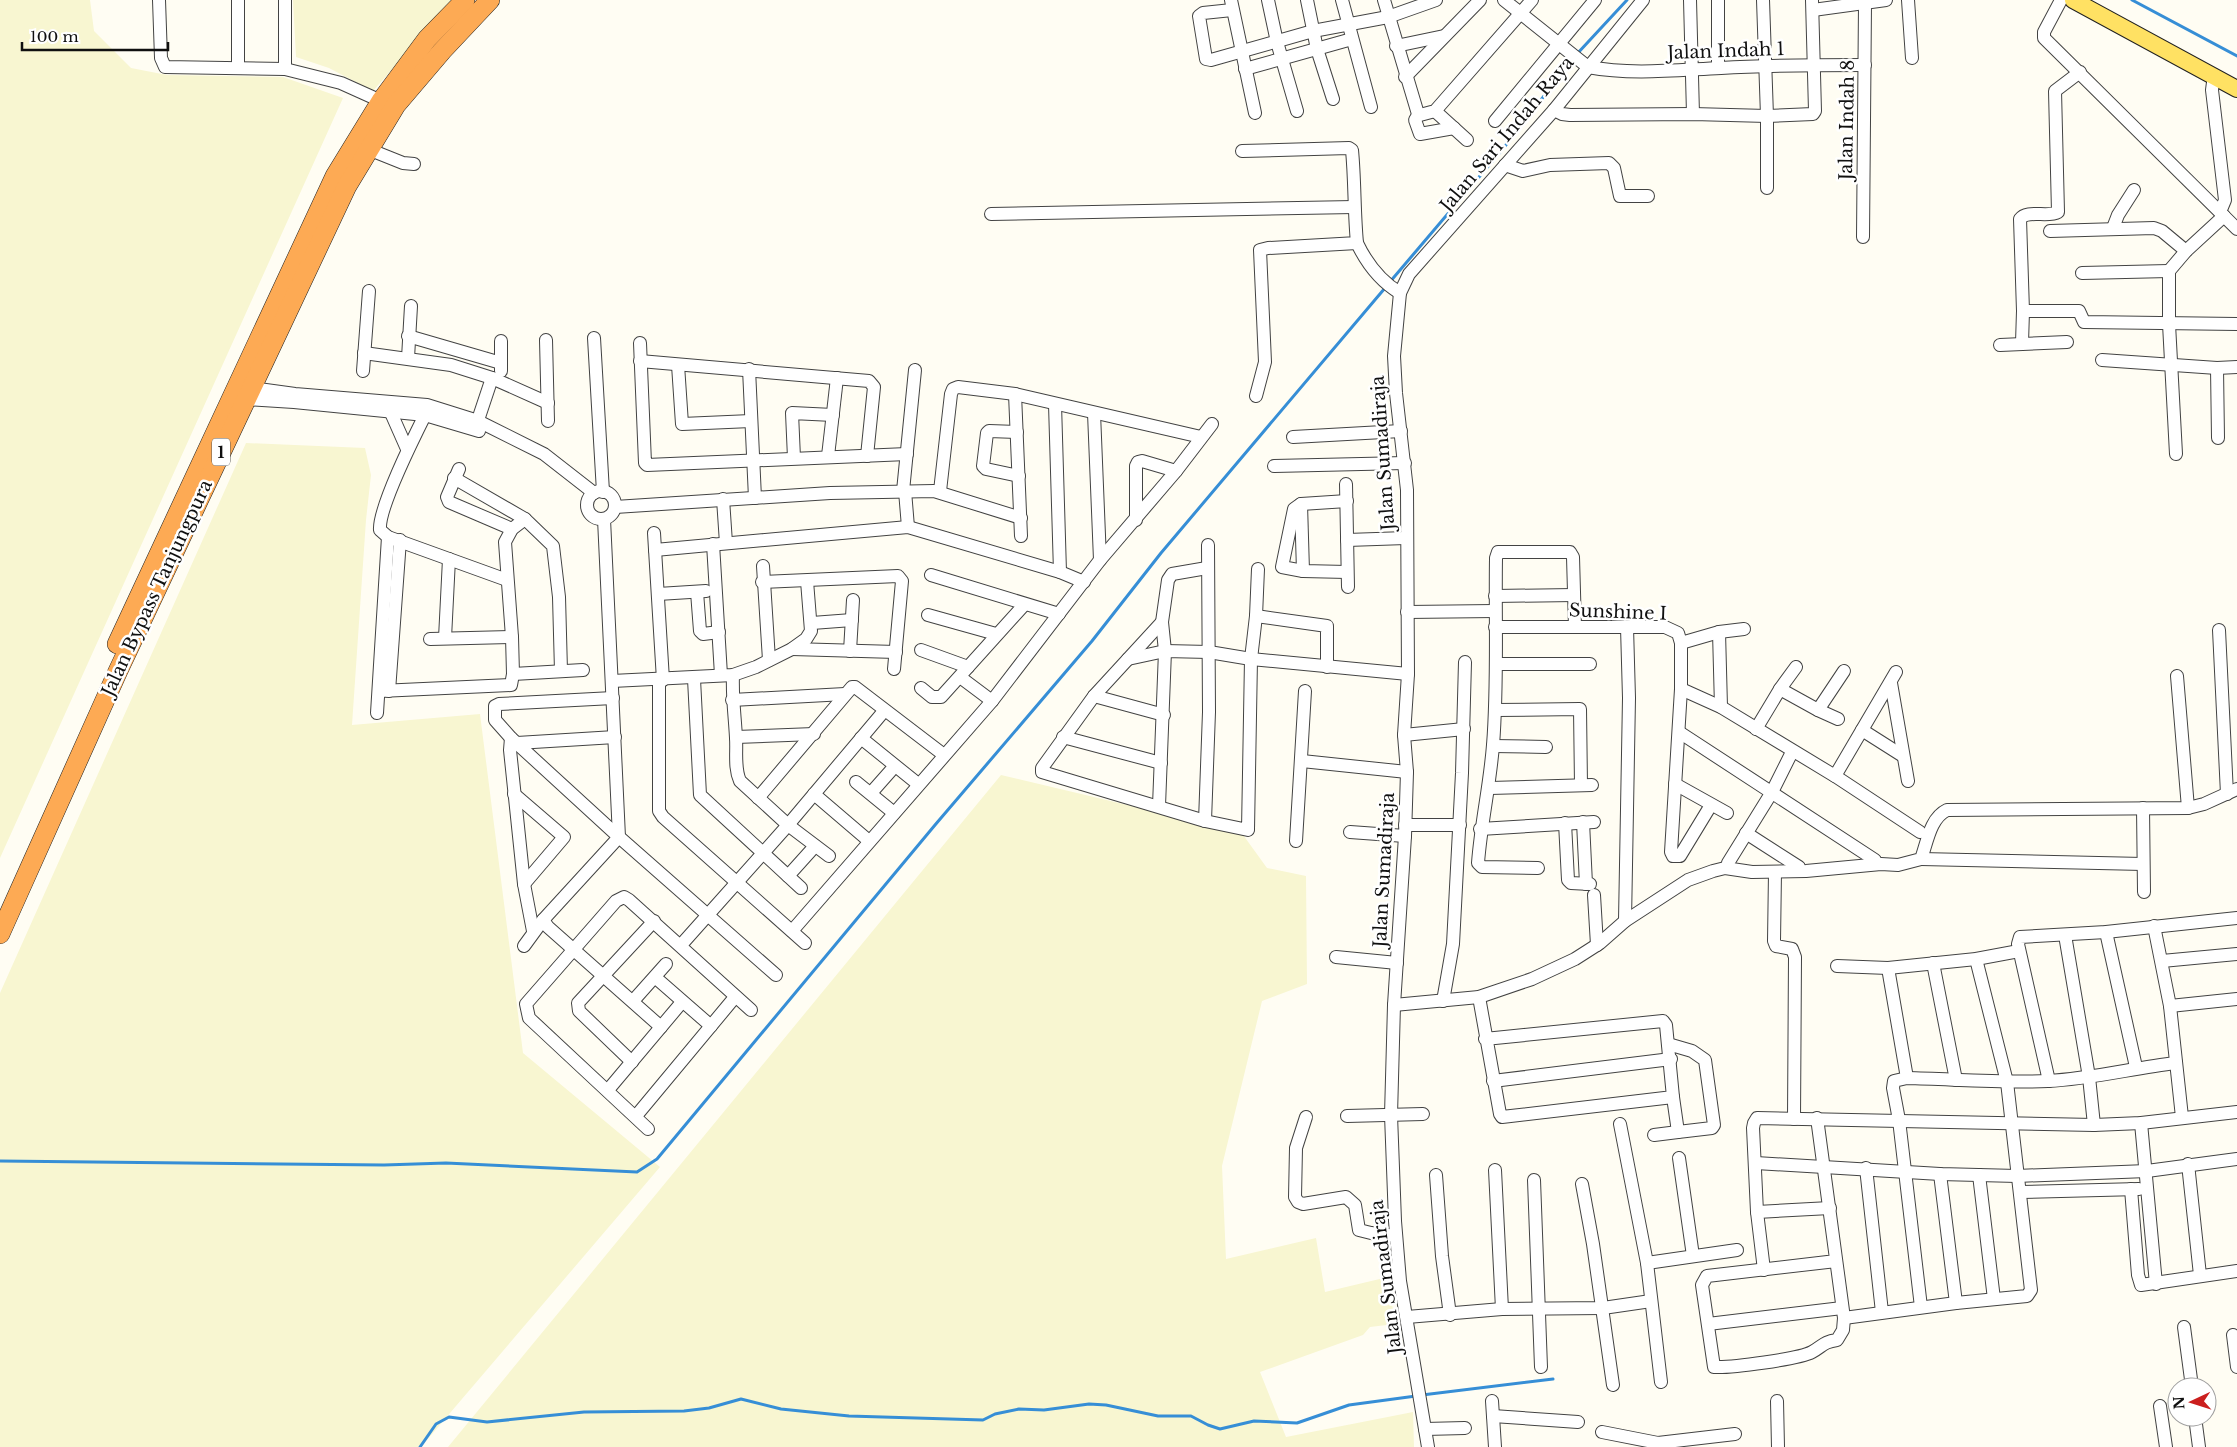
<svg xmlns="http://www.w3.org/2000/svg" width="2237" height="1447" font-family="'Libre Baskerville',serif">
  <style>
    .farmland { fill: #f8f6d1 }
    .lines { fill: none; stroke-linecap: round; stroke-linejoin: round }
    .stream { stroke: #368ed6; stroke-width: 3 }
    .minor-casing { stroke: #434343; stroke-width: 14 }
    .major-casing { stroke: #212121; stroke-width: 18 }
    .highway-casing { stroke: #212121; stroke-width: 20 }
    .minor { stroke: #fff; stroke-width: 12 }
    .major { stroke: #ffe163; stroke-width: 16 }
    .highway { stroke: #fdaa54; stroke-width: 19 }
    .labels { text-anchor: middle; stroke-width: 5; stroke-linejoin: round; paint-order: stroke }
    .shield { fill: #fff; stroke: #585858; stroke-width: 1 }
    .shield-label { font-size: 16px; font-weight: bold; fill: #101010 }
    .street-label { font-size: 18px; fill: #101010; stroke: #fff }
  </style>
  <rect width="100%" height="100%" fill="#fffdf3"/>
  <!-- farmland -->
  <g class="farmland">
    <path d="M0,0H90L94,31L131,68L167,75L283,77L343,98L0,858Z"/>
    <path d="M293,0H453L373,91L329,68L296,57Z"/>
    <path d="M246,443L365,448L371,475L366,520L352,725L480,714L523,1053L660,1167L421,1447H0V993Z"/>
    <path d="M1001,775L1241,832L1267,868L1306,876L1307,984L1262,1001L1222,1166L1226,1259L1316,1238L1325,1292L1388,1277L1395,1324L1370,1327L1363,1335L1260,1372L1286,1437L1413,1412L1414,1447H448Z"/>
  </g>
  <g class="lines">
    <!-- stream -->
    <g class="stream">
      <path d="M2132,0L2237,56"/>
      <path d="M1576,55L1627,0"/>
      <path d="M1389,283L1502,150L1572,60"/>
      <path d="M0,1161L384,1165L446,1163L637,1172L657,1159L935,825L1092,641L1161,553L1385,288"/>
      <path d="M1422,1395L1553,1379"/>
      <path d="M420,1447L436,1424L449,1417L487,1422L584,1412L684,1411L709,1408L741,1399L781,1409L849,1416L983,1420L995,1414L1019,1409L1044,1410L1089,1404L1106,1405L1158,1416H1191L1208,1425L1220,1429L1254,1421L1297,1423L1349,1405L1416,1396"/>
    </g>
    <!-- minor casing -->
    <g class="minor-casing">
      <g id="minor">
        <path d="M159,0L161,58L165,67L285,69L341,83L381,101"/>
        <path d="M285,0V69"/>
        <path d="M1231,0L1255,113"/>
        <path d="M1268,0L1277,42L1297,111"/>
        <path d="M1307,0L1317,49L1333,99"/>
        <path d="M1342,0L1371,107"/>
        <path d="M1384,0L1418,114L1420,115L1435,111L1532,0"/>
        <path d="M1504,0L1588,67C1631,75 1676,70 1721,68C1769,65 1817,65 1865,65"/>
        <path d="M1690,0L1693,114"/>
        <path d="M1718,0V68"/>
        <path d="M1763,0L1767,116V188"/>
        <path d="M1908,0L1912,58"/>
        <path d="M2061,0L2044,32V38L2237,229"/>
        <path d="M1232,10L1203,13L1199,16L1206,59L1211,60L1313,31L1388,17L1436,0"/>
        <path d="M1813,10L1886,0"/>
        <path d="M1396,46L1444,36"/>
        <path d="M238,68V0"/>
        <path d="M1245,69L1352,39"/>
        <path d="M2214,75L2212,90L2225,200L2220,212"/>
        <path d="M1405,77L1480,0"/>
        <path d="M1554,110L1562,114L1570,115L1693,114L1767,116L1813,114L1815,111L1812,0"/>
        <path d="M1435,111L1467,140"/>
        <path d="M1418,115L1415,120L1420,134L1454,128"/>
        <path d="M1495,121L1595,0"/>
        <path d="M368,149L403,163L414,164"/>
        <path d="M1242,151L1349,148L1352,150C1355,181 1354,212 1357,243L1268,248L1260,250L1265,362L1256,396"/>
        <path d="M1505,165L1523,171L1550,165L1609,163L1614,168L1620,196H1648"/>
        <path d="M991,214L1354,207"/>
        <path d="M2113,228L2118,215L2134,190"/>
        <path d="M2050,231L2154,228L2162,231L2186,251"/>
        <path d="M1863,237L1865,4"/>
        <path d="M1357,243C1367,264 1380,281 1400,293"/>
        <path d="M2082,273L2169,271"/>
        <path d="M2023,311H2079L2084,322L2237,324"/>
        <path d="M408,336L501,363"/>
        <path d="M594,338L603,492"/>
        <path d="M546,340L548,421"/>
        <path d="M640,343L645,463L647,465L907,454"/>
        <path d="M2022,343L2023,311L2020,219C2027,209 2048,218 2058,212L2055,91L2080,72"/>
        <path d="M2000,345L2067,342"/>
        <path d="M364,353L451,365L492,378L548,403"/>
        <path d="M408,358L411,306"/>
        <path d="M2102,360L2217,368L2237,367"/>
        <path d="M640,361L869,381L874,387L867,456"/>
        <path d="M678,365L682,424L751,421"/>
        <path d="M2217,368L2218,438"/>
        <path d="M749,369L755,498"/>
        <path d="M363,371L369,291"/>
        <path d="M501,371V341"/>
        <path d="M251,388L295,394L427,405L478,421L544,454L594,493"/>
        <path d="M1015,394L1021,536"/>
        <path d="M245,399L294,402L425,415L479,431"/>
        <path d="M1055,404L1060,572"/>
        <path d="M388,406L407,449"/>
        <path d="M1094,413L1100,560"/>
        <path d="M425,415C414,437 378,509 380,530L388,537L507,580"/>
        <path d="M475,429L492,378"/>
        <path d="M1017,432L989,431L987,433L983,466L986,469L1019,476"/>
        <path d="M1293,437L1401,431"/>
        <path d="M2176,454L2169,324V271L2186,251L2224,216"/>
        <path d="M828,456L837,378"/>
        <path d="M794,458L792,413L833,415"/>
        <path d="M1274,466L1405,463"/>
        <path d="M459,469L447,497L449,502L512,529"/>
        <path d="M454,478L525,519L553,546L559,597L561,671"/>
        <path d="M1346,484L1348,587"/>
        <path d="M903,491L915,370"/>
        <path d="M905,491L908,527"/>
        <path d="M940,491L951,394L953,389L958,387L1015,394L1201,437"/>
        <circle cx="601" cy="505" r="14"/>
        <path d="M723,499L726,543"/>
        <path d="M1301,504L1303,571"/>
        <path d="M615,507L830,493L934,491L1021,518"/>
        <path d="M1136,520V466L1138,462L1142,461L1176,471"/>
        <path d="M654,533L663,680"/>
        <path d="M1347,540L1406,538"/>
        <path d="M713,544L721,675"/>
        <path d="M655,550L908,527L1060,572L1084,582"/>
        <path d="M763,566L769,660"/>
        <path d="M1347,572L1303,571L1282,567L1294,509L1301,504L1347,501"/>
        <path d="M931,575L1059,614"/>
        <path d="M762,582L898,576L902,581L894,669"/>
        <path d="M697,592L700,631L703,634L719,632"/>
        <path d="M658,594L706,591"/>
        <path d="M1495,596L1574,595"/>
        <path d="M1407,612L1495,611"/>
        <path d="M928,615L996,634"/>
        <path d="M1256,616L1327,626V667"/>
        <path d="M1162,622L1094,696L1042,768V772L1205,821L1248,830L1251,659L1256,616L1258,569"/>
        <path d="M812,623L852,620"/>
        <path d="M1495,627H1665L1678,633L1681,643V689L1671,852L1673,856H1680L1711,805"/>
        <path d="M2219,630L2227,794"/>
        <path d="M1719,632L1721,707"/>
        <path d="M445,638L449,559"/>
        <path d="M430,639L512,637"/>
        <path d="M1681,643L1719,632L1744,629"/>
        <path d="M792,649L896,652"/>
        <path d="M921,650L968,667"/>
        <path d="M850,651L853,600"/>
        <path d="M1128,659L1165,651L1209,652L1251,659L1408,674"/>
        <path d="M1497,664H1590"/>
        <path d="M513,674L583,670"/>
        <path d="M733,675C732,697 735,717 736,738C737,752 734,768 740,781L788,825L829,856"/>
        <path d="M2177,676L2188,808"/>
        <path d="M960,677L992,701"/>
        <path d="M694,679L700,795L801,888"/>
        <path d="M659,680V811L663,817L805,943"/>
        <path d="M612,681L733,675L756,667L792,649L806,639L811,631L807,581"/>
        <path d="M1891,683L1908,781"/>
        <path d="M921,688L932,697H941L1024,605"/>
        <path d="M1681,689L1721,707L1835,776L1920,832"/>
        <path d="M1780,689L1818,710L1838,719"/>
        <path d="M380,691L511,685L513,674L512,637L505,542L512,529L525,519"/>
        <path d="M389,691L400,540"/>
        <path d="M1094,696L1164,715"/>
        <path d="M613,698L499,704L495,706V720L511,738L619,837L776,975"/>
        <path d="M732,700L845,694"/>
        <path d="M1496,710L1580,709L1581,785"/>
        <path d="M1818,710L1844,671"/>
        <path d="M377,713L388,537"/>
        <path d="M1756,729L1780,689L1796,667"/>
        <path d="M1862,730L1903,756"/>
        <path d="M1679,732L1875,860"/>
        <path d="M1404,735L1464,729"/>
        <path d="M736,737L814,734"/>
        <path d="M1063,737L1161,763"/>
        <path d="M511,738L510,750L524,884L533,931"/>
        <path d="M861,738L918,784"/>
        <path d="M517,743L615,737"/>
        <path d="M1493,746L1546,747"/>
        <path d="M1302,761L1407,772"/>
        <path d="M1835,776L1896,672"/>
        <path d="M856,782L894,813"/>
        <path d="M1675,784L1727,813"/>
        <path d="M1490,788L1592,785"/>
        <path d="M871,793L894,767"/>
        <path d="M514,794L564,837L524,884"/>
        <path d="M814,794L869,841"/>
        <path d="M758,798L852,687H855L944,755"/>
        <path d="M1159,806L1165,651L1162,622L1168,580L1172,574L1207,568"/>
        <path d="M2143,808L2144,892"/>
        <path d="M1205,821L1209,712L1208,545"/>
        <path d="M1583,822L1586,884"/>
        <path d="M1565,823L1568,880L1571,883L1590,884"/>
        <path d="M1405,825H1460"/>
        <path d="M1480,829L1594,822"/>
        <path d="M1350,832L1405,836"/>
        <path d="M1746,833L1799,867"/>
        <path d="M1296,841L1305,691"/>
        <path d="M1921,859L2143,864"/>
        <path d="M1728,863L1772,792L1792,752"/>
        <path d="M1538,868L1482,867L1478,863C1481,823 1490,785 1493,745C1498,683 1495,621 1496,558L1498,552H1570L1573,557L1575,627"/>
        <path d="M1775,872L1774,941L1776,946L1792,949L1795,957L1794,1119"/>
        <path d="M788,876L815,846"/>
        <path d="M1594,895L1597,945"/>
        <path d="M543,920L548,927L661,1027"/>
        <path d="M1625,921L1629,698L1627,627"/>
        <path d="M2154,926L2170,1006L2182,1117"/>
        <path d="M792,931L992,701L1100,560L1176,471L1212,424"/>
        <path d="M2106,932L2136,1067"/>
        <path d="M2065,935L2089,1077L2094,1125"/>
        <path d="M681,945L788,825L884,711"/>
        <path d="M524,946L543,920L619,837L604,519"/>
        <path d="M1336,957L1397,963"/>
        <path d="M2162,961L2237,954"/>
        <path d="M1933,963L1956,1080"/>
        <path d="M1837,966L1888,968L1976,959L2019,951"/>
        <path d="M1888,968L1907,1078"/>
        <path d="M656,978L711,1026"/>
        <path d="M1479,997L1500,1114L1502,1117L1673,1097L1666,1025L1663,1021L1485,1039"/>
        <path d="M633,1001L666,964"/>
        <path d="M1443,1001L1453,944L1462,773L1465,662"/>
        <path d="M1394,1005L1479,997L1532,979L1575,959L1600,943L1625,921L1688,880L1713,871L1725,868L1752,872L1806,871L1881,864L1898,865L1921,859C1927,843 1930,818 1947,810L2188,808L2204,804L2237,789"/>
        <path d="M2170,1006L2237,999"/>
        <path d="M1668,1044L1692,1051L1705,1060L1714,1125L1712,1128L1678,1132L1673,1097"/>
        <path d="M632,1062L579,1011L578,1003L654,921"/>
        <path d="M1493,1081L1671,1059"/>
        <path d="M2049,1081L2018,944L2020,937L2106,932L2237,918"/>
        <path d="M608,1090L682,1002"/>
        <path d="M636,1116L735,997"/>
        <path d="M1347,1116L1423,1114"/>
        <path d="M1306,1117L1296,1148L1295,1197L1298,1202L1303,1204L1346,1197L1355,1205L1359,1230L1371,1233L1396,1236"/>
        <path d="M1817,1118L1844,1318L1843,1330L1837,1340C1823,1342 1823,1346 1812,1352C1799,1359 1731,1368 1714,1367L1702,1285L1707,1276L1836,1261"/>
        <path d="M2141,1123L2156,1284"/>
        <path d="M1620,1124L1647,1263L1661,1382"/>
        <path d="M648,1129L529,1018L526,1004L616,901L624,897L629,900L751,1010"/>
        <path d="M1654,1135L1678,1132"/>
        <path d="M1679,1158L1693,1256"/>
        <path d="M1756,1163L1940,1174L2017,1176L2147,1171L2237,1159"/>
        <path d="M2188,1164L2200,1275"/>
        <path d="M1866,1168L1882,1312"/>
        <path d="M1495,1170L1502,1309"/>
        <path d="M1940,1174L1956,1303"/>
        <path d="M1436,1175L1442,1256L1450,1315"/>
        <path d="M1979,1175L1994,1299"/>
        <path d="M1534,1180L1541,1367"/>
        <path d="M1582,1184L1593,1244L1613,1385"/>
        <path d="M2131,1189L2138,1275L2141,1285L2237,1271"/>
        <path d="M2020,1192L2139,1189"/>
        <path d="M1757,1212L1830,1208"/>
        <path d="M1647,1263L1737,1250"/>
        <path d="M1764,1270L1757,1212L1753,1128L1754,1123L1757,1118L2094,1125L2141,1123L2237,1112"/>
        <path d="M1921,1307L1899,1120L1893,1088L1894,1081L1907,1078C1953,1079 2001,1083 2048,1081C2091,1079 2133,1068 2176,1063"/>
        <path d="M1407,1317L1502,1309L1603,1308L1651,1301"/>
        <path d="M1844,1318L1956,1303L2027,1296L2031,1290L2007,1082L1976,959"/>
        <path d="M1708,1324L1842,1308"/>
        <path d="M2184,1327L2192,1387"/>
        <path d="M2233,1335L2237,1367"/>
        <path d="M1492,1401L1495,1447"/>
        <path d="M1777,1401L1778,1447"/>
        <path d="M2160,1406L2166,1447"/>
        <path d="M1493,1416L1578,1422"/>
        <path d="M2195,1417L2199,1447"/>
        <path d="M1425,1429L1465,1428"/>
        <path d="M1602,1432L1658,1443L1735,1434"/>
        <path d="M1428,1447L1400,1281L1395,1221L1391,1115L1394,1005L1405,836L1407,772L1404,735L1408,674L1407,490L1396,393L1394,356L1400,293L1409,274L1554,110L1643,0"/>
      </g>
    </g>
    <!-- major casing -->
    <g class="major-casing">
      <path id="major" d="M2073,0L2237,89"/>
    </g>
    <!-- highway casing -->
    <g class="highway-casing">
      <g id="highway">
        <path d="M117,644L335,176L381,101L427,39L465,0"/>
        <path d="M0,934L118,671L347,186L396,105L442,51L490,0"/>
      </g>
    </g>
    <!-- minor -->
    <use href="#minor" class="minor"/>
    <!-- major -->
    <use href="#major" class="major"/>
    <!-- highway -->
    <use href="#highway" class="highway"/>
  </g>
  <g class="labels">
    <!-- shield labels -->
    <rect class="shield" x="212" y="438.5" width="18" height="27" rx="4"/>
    <g class="shield-label">
      <text x="221" y="458">1</text>
    </g>
    <!-- street labels -->
    <g class="street-label">
      <text transform="translate(1726 51) rotate(-2)" y="6">Jalan Indah 1</text>
      <text transform="translate(1847 120) rotate(-89)" y="6">Jalan Indah 8</text>
      <text transform="translate(1507 134) rotate(-50)" y="6">Jalan Sari Indah Raya</text>
      <text transform="translate(1383 453) rotate(-94)" y="6">Jalan Sumadiraja</text>
      <text transform="translate(157 588) rotate(-65)" y="6">Jalan Bypass Tanjungpura</text>
      <text transform="translate(1618 612) rotate(2)" y="6">Sunshine I</text>
      <text transform="translate(1384 870) rotate(-87)" y="6">Jalan Sumadiraja</text>
      <text transform="translate(1386 1277) rotate(-97)" y="6">Jalan Sumadiraja</text>
    </g>
  </g>
  <!-- north arrow -->
  <g transform="translate(2192 1402) rotate(266)"><circle r="24" fill="#ffffff" stroke="#9f9f9f"/>
  <path d="M0-4L9 19L0 12L-9 19Z" fill="#cb1f1e"/>
  <text y="-8" font-size="14" font-weight="bold" text-anchor="middle" fill="#101010">N</text>
  </g>
  <!-- scale -->
  <path d="M22 42v8h146v-8" fill="none" stroke="#101010" stroke-width="2.5"/>
  <text x="30" y="42" font-size="15" fill="#101010" stroke="#ffffff" stroke-width="4" paint-order="stroke">100 m</text>
</svg>
